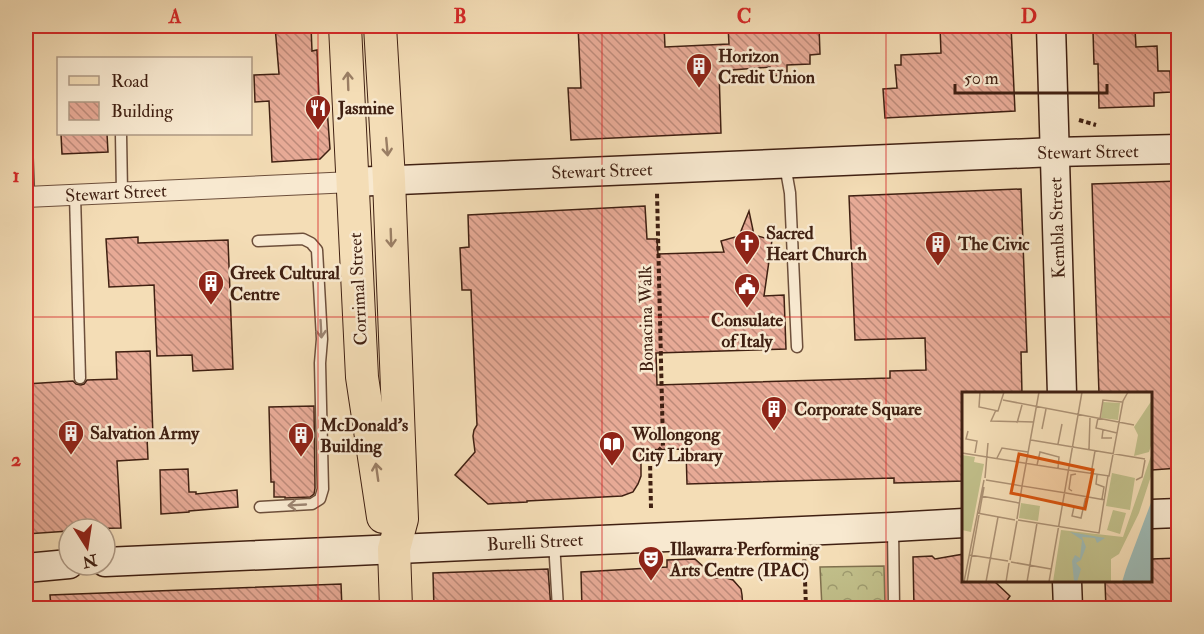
<svg xmlns="http://www.w3.org/2000/svg" width="1204" height="634" font-family="'IM FELL Double Pica',serif">
  <style>
    .park { fill: url(#park-crowns); stroke: #80704e; stroke-width: 1.5 }
    .building { fill: url(#building-back-hatch); stroke: #402012; stroke-width: 1.5 }
    .lines { fill: none; stroke-linecap: round; stroke-linejoin: round }
    .lane-casing { stroke: #6d4f3b; stroke-width: 13 }
    .street-casing { stroke: #6d4f3b; stroke-width: 22 }
    .secondary-casing { stroke: #402012; stroke-width: 31 }
    .primary-casing { stroke: #402012; stroke-width: 34 }
    .path { stroke: #402012; stroke-width: 4; stroke-dasharray: 4.5 3; stroke-linecap: butt }
    .lane { stroke: #f8e9d0; stroke-width: 10 }
    .street { stroke: #f8e9d0; stroke-width: 20 }
    .secondary { stroke: #f8e9d0; stroke-width: 28 }
    .primary { stroke: #f4ddb6; stroke-width: 32 }
    .oneway { stroke: #9a7e64 }
    .oneway2 { stroke: #9c8471 }
    .grid { fill: none; stroke: #d62828; stroke-width: 1.5; stroke-opacity: 0.55 }
    .labels { text-anchor: middle; stroke-width: 5; stroke-linejoin: round; paint-order: stroke }
    .poi-label { font-size: 18px; font-weight: bold; fill: #402012; stroke: #f8e9d0; text-anchor: start }
    .street-label { font-size: 18px; fill: #402012; stroke: #f8e9d0 }
    .inset-road { fill: none; stroke: #ac9174; stroke-width: 1.5 }
    .view { fill: #d7530d; fill-opacity: 0.15; stroke: #d7530d; stroke-width: 3 }
    .inset-edge { fill: none; stroke: #402012; stroke-width: 3 }
    .neatline { fill: none; stroke: #d62828; stroke-width: 2 }
    .grid-label { font-size: 20px; text-anchor: middle; font-weight: bold; fill: #d62828 }
  </style>
  <defs>
    <pattern id="park-crowns" width="20" height="18" patternUnits="userSpaceOnUse" patternTransform="scale(1.5)"><rect width="20" height="18" fill="#c1bf8a"/><path d="M2 6a3 3 0 1 1 6 0M12 15a3 3 0 1 1 6 0" fill="none" stroke="#9e9b6f"/></pattern>
    <pattern id="building-back-hatch" width="6" height="6" patternUnits="userSpaceOnUse" patternTransform="scale(1.5)"><rect width="6" height="6" fill="#e7aa96"/><path d="M-1 5l2 2M0 0l6 6M5-1l2 2" fill="none" stroke="#bd8a79"/></pattern>
  </defs>
  <rect width="100%" height="100%" fill="#f4ddb6"/>
  <filter id="stains"><feTurbulence type="fractalNoise" baseFrequency=".00333" numOctaves="4"/><feColorMatrix values="0 0 0 0 .2 0 0 0 0 .09 0 0 0 0 .02 0 0 0 .5 -.17"/></filter>
  <radialGradient id="worn" r=".72"><stop offset=".6" stop-color="#630" stop-opacity="0"/><stop offset="1" stop-color="#630" stop-opacity=".3"/></radialGradient>
  <!-- park -->
  <path class="park" d="M884,566L885,608H822L820,567Z"/>
  <!-- building -->
  <g class="building">
    <path d="M275,26H311L312,51L317,50L319,97L327,108L330,149L320,159L272,162L269,101L255,102L254,75L279,74Z"/>
    <path d="M578,26H664L665,47L729,44L728,26H819L820,54L810,55V64L787,65V75L771,76L770,67L719,71L721,133L571,140L568,88H581Z"/>
    <path d="M940,26H1011L1015,111L885,118L883,89L897,88L895,65H901V55L941,53Z"/>
    <path d="M1135,29L1136,47L1157,46L1158,71H1170L1171,92L1154,93V106L1099,108L1098,64H1094L1093,31Z"/>
    <path d="M61,134H107L108,152L62,154Z"/>
    <path d="M1179,181V468L1152,470V394H1099L1092,184Z"/>
    <path d="M1021,189L1027,352H1021L1022,394H964V481L894,483V478L687,484L686,449L641,450V476L638,484L633,492L622,496L527,501V502L488,504L455,475L475,452L473,436L474,430L477,425L471,290H462L460,248L469,247L468,215L645,206L647,239H657L658,254L724,252L721,241L739,236L749,211L754,235L772,240L764,296L784,295L786,349L656,353L657,385L890,378V371L926,370L925,338L855,340L849,196Z"/>
    <path d="M138,237V243L228,240L233,369L193,371L192,355L157,356L154,285L109,287L106,239Z"/>
    <path d="M150,351L153,437H147L148,459L117,461L121,528L69,529V531L26,534V384L73,381L76,384L81,385L84,384L87,380L117,379L116,352Z"/>
    <path d="M314,406L315,488L314,494L310,497L285,498V497H274V482H271L269,407Z"/>
    <path d="M188,469L189,492H196V494L237,490L238,507L189,511V512L161,514L160,470Z"/>
    <path d="M964,554V582H995L1010,596L1001,609H914L913,557L932,556L935,559Z"/>
    <path d="M1179,558V609H1106L1105,582H1152V559Z"/>
    <path d="M695,559L716,578L723,577L733,580L741,589L742,595L743,609H582L581,572L667,567V560Z"/>
    <path d="M548,569L551,609H434L433,573Z"/>
    <path d="M341,584L342,609H51L50,595Z"/>
  </g>
  <g class="lines">
    <!-- lane casing -->
    <g class="lane-casing">
      <g id="lane">
        <path d="M26,119L29,197"/>
        <path d="M121,134L122,193"/>
        <path d="M785,165L790,193L797,347"/>
        <path d="M75,195L80,378"/>
        <path d="M258,241L303,239L311,243L317,250L322,339L320,363L323,489L320,499L312,504L260,507"/>
        <path d="M893,528L894,608"/>
        <path d="M554,542L558,608"/>
      </g>
    </g>
    <!-- street casing -->
    <g class="street-casing">
      <path id="street" d="M26,197L352,182"/>
    </g>
    <!-- secondary casing -->
    <g class="secondary-casing">
      <g id="secondary">
        <path d="M1051,26L1062,394"/>
        <path d="M352,182L1055,152L1178,149"/>
        <path d="M1152,514L1178,513"/>
        <path d="M105,562L893,527L964,523"/>
        <path d="M26,568L69,564"/>
        <path d="M1067,582L1068,608"/>
      </g>
    </g>
    <!-- primary casing -->
    <g class="primary-casing">
      <g id="primary">
        <path d="M345,26L362,377L383,517"/>
        <path d="M380,26L389,180L402,519L394,549L396,608"/>
      </g>
    </g>
    <!-- path -->
    <g class="path">
      <path d="M1079,120L1096,125"/>
      <path d="M651,508L650,460L663,446L657,193"/>
      <path d="M804,552L806,608"/>
    </g>
    <!-- lane -->
    <use href="#lane" class="lane"/>
    <!-- street -->
    <use href="#street" class="street"/>
    <!-- secondary -->
    <use href="#secondary" class="secondary"/>
    <!-- primary -->
    <use href="#primary" class="primary"/>
  </g>
  <!-- one-way arrows -->
  <defs><path id="oneway-shaft" d="M-6 0H5M1.5-3L5.5 0L1.5 3" fill="none" stroke-width="1.6" stroke-linecap="round" stroke-linejoin="round" transform="scale(1.5)"/></defs>
  <g class="oneway">
    <use href="#oneway-shaft" transform="translate(348 81) rotate(-92)"/>
    <use href="#oneway-shaft" transform="translate(387 147) rotate(85)"/>
    <use href="#oneway-shaft" transform="translate(391 238) rotate(88)"/>
    <use href="#oneway-shaft" transform="translate(377 472) rotate(-98)"/>
  </g>
  <g class="oneway2">
    <use href="#oneway-shaft" transform="translate(321 329) rotate(87)"/>
    <use href="#oneway-shaft" transform="translate(297 505) rotate(177)"/>
  </g>
  <!-- grid -->
  <path class="grid" d="M318,26V608M602,26V608M886,26V608M26,317H1178"/>
  <!-- icons -->
  <defs>
    <g id="building-pin" transform="scale(1.35)"><path d="M0 17L-7.5 6A9.5 9.5 0 1 1 7.5 6Z" fill="#8f2418" stroke="#f8e9d0"/><path d="M-4-6H4V6H1V3H-1V6H-4ZM-2.5-4.3h1.7v1.8h-1.7ZM.8-4.3h1.7v1.8H.8ZM-2.5-1h1.7V.8h-1.7ZM.8-1h1.7V.8H.8Z" fill="#fff"/></g>
    <g id="restaurant-pin" transform="scale(1.35)"><path d="M0 17L-7.5 6A9.5 9.5 0 1 1 7.5 6Z" fill="#8f2418" stroke="#f8e9d0"/><path d="M-5-6h1v4h1v-4h1v4h1v-4h1v5L-1.5 .5V6h-2V.5L-5-1ZM5-6V6H3V1.5H1.5Q1.5-4 5-6Z" fill="#fff"/></g>
    <g id="church-pin" transform="scale(1.35)"><path d="M0 17L-7.5 6A9.5 9.5 0 1 1 7.5 6Z" fill="#8f2418" stroke="#f8e9d0"/><path d="M-1.2-6h2.4v3.5h3.3v2.4h-3.3V6h-2.4V-.1h-3.3v-2.4h3.3Z" fill="#fff"/></g>
    <g id="civic-pin" transform="scale(1.35)"><path d="M0 17L-7.5 6A9.5 9.5 0 1 1 7.5 6Z" fill="#8f2418" stroke="#f8e9d0"/><path d="M-.6-6.5H3V-4.5H.6V-3L4-1V1h2V6H-6V1h2V-1L-.6-3ZM-1.2 2.5V6h2.4V2.5Z" fill="#fff"/></g>
    <g id="library-pin" transform="scale(1.35)"><path d="M0 17L-7.5 6A9.5 9.5 0 1 1 7.5 6Z" fill="#8f2418" stroke="#f8e9d0"/><path d="M-6-4Q-3-5.5-.7-3.5V5Q-3 3-6 4ZM6-4Q3-5.5 .7-3.5V5Q3 3 6 4Z" fill="#fff"/></g>
    <g id="theatre-pin" transform="scale(1.35)"><path d="M0 17L-7.5 6A9.5 9.5 0 1 1 7.5 6Z" fill="#8f2418" stroke="#f8e9d0"/><path d="M-5-5.5Q0-4 5-5.5V0Q5 5 0 6Q-5 5-5 0ZM-3.3-2.5H-1v1.5H-3.3ZM1-2.5H3.3v1.5H1ZM-2.8 1Q0 5.5 2.8 1Z" fill="#fff"/></g>
  </defs>
  <g fill-rule="evenodd">
    <use href="#building-pin" x="699" y="66"/>
    <use href="#restaurant-pin" x="318" y="108"/>
    <use href="#church-pin" x="747" y="243"/>
    <use href="#building-pin" x="938" y="244"/>
    <use href="#building-pin" x="211" y="283"/>
    <use href="#civic-pin" x="747" y="286"/>
    <use href="#building-pin" x="774" y="409"/>
    <use href="#building-pin" x="71" y="433"/>
    <use href="#building-pin" x="301" y="435"/>
    <use href="#library-pin" x="612" y="444"/>
    <use href="#theatre-pin" x="651" y="559"/>
  </g>
  <g class="labels">
    <!-- poi labels -->
    <g class="poi-label">
      <text x="718" y="62">Horizon<tspan x="718" dy="21">Credit Union</tspan></text>
      <text x="338" y="114">Jasmine</text>
      <text x="766" y="239">Sacred<tspan x="766" dy="21">Heart Church</tspan></text>
      <text x="958" y="250">The Civic</text>
      <text x="230" y="279">Greek Cultural<tspan x="230" dy="21">Centre</tspan></text>
      <text x="747" y="326" text-anchor="middle">Consulate<tspan x="747" dy="21">of Italy</tspan></text>
      <text x="794" y="415">Corporate Square</text>
      <text x="320" y="431">McDonald's<tspan x="320" dy="21">Building</tspan></text>
      <text x="90" y="439">Salvation Army</text>
      <text x="632" y="440">Wollongong<tspan x="632" dy="21">City Library</tspan></text>
      <text x="670" y="555">Illawarra Performing<tspan x="670" dy="21">Arts Centre (IPAC)</tspan></text>
    </g>
    <!-- street labels -->
    <g class="street-label">
      <text transform="translate(1088 152) rotate(-1)" y="6">Stewart Street</text>
      <text transform="translate(602 171) rotate(-2)" y="6">Stewart Street</text>
      <text transform="translate(116 193) rotate(-3)" y="6">Stewart Street</text>
      <text transform="translate(1057 228) rotate(-92)" y="6">Kembla Street</text>
      <text transform="translate(358 289) rotate(-93)" y="6">Corrimal Street</text>
      <text transform="translate(646 319) rotate(-91)" y="6">Bonacina Walk</text>
      <text transform="translate(535 542) rotate(-3)" y="6">Burelli Street</text>
    </g>
  </g>
  <!-- overview -->
  <g transform="translate(962 392)">
    <rect width="190" height="190" fill="#f4ddb6"/>
    <path d="M190,61V81L177,121L157,162L149,167V190H91L99,138L161,145ZM150,81L173,86L168,118L144,114ZM59,111L78,114L76,129L57,126ZM151,118L164,121L158,142L145,138Z" fill="#c1bf8a"/>
    <path d="M190,8V50L187,60L172,64L176,43L172,35ZM141,10L158,11L156,28L139,26ZM0,63L13,65L12,70L22,72L9,140L0,138Z" fill="#c1bf8a"/>
    <path d="M190,108V190H160L164,177ZM108,140L143,146L135,151L133,146L120,145L124,155L119,168L114,171L119,177L115,190L112,189L110,169L113,163L118,166L120,148Z" fill="#9ebab5"/>
    <path class="inset-road" d="M18,0L17,15L36,19L42,0M77,0L60,94L104,101M41,8L172,33M34,18L29,29L72,30M136,26L134,36L155,41M138,27L141,8L160,10M55,31L60,13M80,37L84,17M141,38L140,46H150M6,39L4,47L15,49L13,61M69,48L183,67M96,52L100,32M127,57L128,26M0,61L106,78M35,66L40,56L66,60M75,73L78,60L97,65L96,76M106,78L147,84L161,9L166,0M129,82L133,59M135,83L134,92L142,95L140,107M23,86L26,51M24,88L60,94L55,127M174,88L180,85L183,68M110,99L107,97L109,83L114,82M104,101L143,108M19,104L57,111M120,116L112,115L110,124L119,126L124,104M15,121L53,128M56,128L137,141L146,84M8,163L46,169M48,168L55,129M49,170L89,177M2,190L22,88M5,190L22,95M24,190L36,125M44,190L47,171M65,190L75,131M87,190L120,0"/>
    <path class="view" d="M57,62L131,78L123,117L49,101Z"/>
    <rect width="190" height="190" class="inset-edge"/>
  </g>
  <!-- margin -->
  <rect width="1204" height="634" fill="none" stroke="#f4ddb6" stroke-width="66"/>
  <!-- legend -->
  <rect x="57" y="57" width="195" height="78" fill="#f8e9d0" stroke="#ae9984" stroke-width="1.5"/>
  <rect x="69" y="76" width="30" height="9" fill="#f4ddb6" stroke="#ae9984" stroke-width="1.5"/>
  <text x="111" y="87" font-size="18" fill="#402012">Road</text>
  <rect x="69" y="102" width="30" height="18" fill="url(#building-back-hatch)" stroke="#ae9984" stroke-width="1.5"/>
  <text x="111" y="117" font-size="18" fill="#402012">Building</text>
  <!-- north arrow -->
  <g transform="translate(87 547) rotate(168)"><circle r="28" fill="#f8e9d0" stroke="#ae9984" stroke-width="1.5"/>
  <path d="M0-4.5L10 22L0 15L-10 22Z" fill="#8f2418"/>
  <text y="-9" font-size="16" font-weight="bold" text-anchor="middle" fill="#402012">N</text>
  </g>
  <!-- scale -->
  <path d="M955 84v9h152v-9" fill="none" stroke="#402012" stroke-width="3"/>
  <text x="964" y="84" font-size="18" fill="#402012" stroke="#f8e9d0" stroke-width="4.5" paint-order="stroke">50 m</text>
  <rect x="33" y="33" width="1138" height="568" class="neatline"/>
  <g class="grid-label">
    <text x="175" y="23">A</text>
    <text x="460" y="23">B</text>
    <text x="744" y="23">C</text>
    <text x="1029" y="23">D</text>
    <text x="16" y="182">1</text>
    <text x="16" y="466">2</text>
  </g>
  <rect width="100%" height="100%" filter="url(#stains)"/>
  <rect width="100%" height="100%" fill="url(#worn)"/>
</svg>
